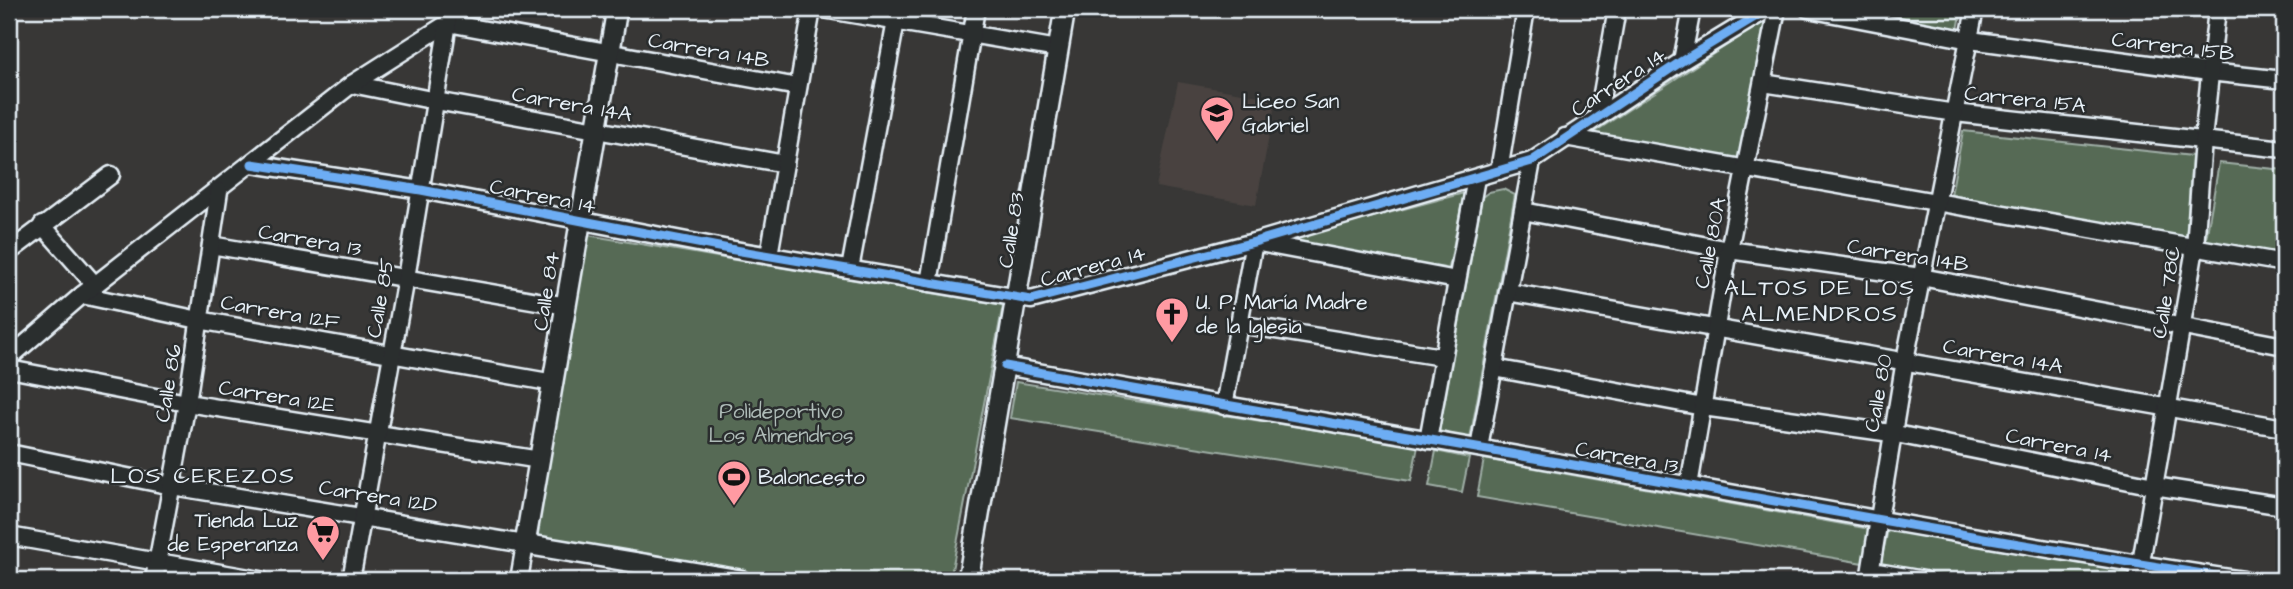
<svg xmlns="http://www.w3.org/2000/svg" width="2293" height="589" font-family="'Architects Daughter',sans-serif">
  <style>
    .built { fill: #484340 }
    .green { fill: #566a55; stroke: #9faea6; stroke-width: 2 }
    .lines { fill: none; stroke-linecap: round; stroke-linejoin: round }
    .minor-casing { stroke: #e8f1f8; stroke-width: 21 }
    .tertiary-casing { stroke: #e8f1f8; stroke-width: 24 }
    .minor { stroke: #2a2d2e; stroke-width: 16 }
    .tertiary { stroke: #2a2d2e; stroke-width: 19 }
    .cycleway-casing { stroke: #2a2d2e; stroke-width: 13 }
    .cycleway { stroke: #6dadf4; stroke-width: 9 }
    .labels { text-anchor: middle; stroke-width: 5; stroke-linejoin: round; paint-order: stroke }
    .street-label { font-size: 21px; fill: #e8f1f8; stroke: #2a2d2e }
    .poi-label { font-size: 21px; fill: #e8f1f8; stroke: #2a2d2e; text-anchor: start }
    .park-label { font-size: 21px; fill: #aebbb7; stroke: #2a2d2e }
    .neighbourhood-label { font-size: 23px; letter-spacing: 2px; fill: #e8f1f8; stroke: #2a2d2e }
  </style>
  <rect width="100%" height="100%" fill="#383736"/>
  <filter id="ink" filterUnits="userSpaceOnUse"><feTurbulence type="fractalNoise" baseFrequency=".0143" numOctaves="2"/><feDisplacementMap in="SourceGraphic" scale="14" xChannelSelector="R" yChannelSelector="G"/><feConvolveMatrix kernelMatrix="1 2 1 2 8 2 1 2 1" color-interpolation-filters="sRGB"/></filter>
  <g filter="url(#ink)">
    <!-- built -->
    <path class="built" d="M1178,82L1276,99L1256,205L1156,187Z"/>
    <!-- green -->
    <g class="green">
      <path d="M1849,9H1962L1958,30Z"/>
      <path d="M1765,20L1738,161L1590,135Z"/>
      <path d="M1963,131L2192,156L2186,239L1951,195Z"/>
      <path d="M2219,163L2284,170V257L2205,245Z"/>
      <path d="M1503,189L1515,195L1470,439L1439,431L1482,197L1489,192Z"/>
      <path d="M1464,193L1448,273L1290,239Z"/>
      <path d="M587,235L1003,305L950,580H788L535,535Z"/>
      <path d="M1016,382L1418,446L1411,481L1010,418Z"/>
      <path d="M1436,451L1469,458L1462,492L1429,486Z"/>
      <path d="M1484,459L1870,529L1863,563L1477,497Z"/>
      <path d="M1888,530L2131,572L2129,580H1970L1880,565Z"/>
    </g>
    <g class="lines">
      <!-- minor casing -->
      <g class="minor-casing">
        <g id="minor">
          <path d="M823,9L1058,49"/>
          <path d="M1808,9L1970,40L2209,72L2284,80"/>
          <path d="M448,23L798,87"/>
          <path d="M1682,61L1692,9"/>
          <path d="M1763,83L1955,113L2284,149"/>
          <path d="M352,84L436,101L785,164"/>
          <path d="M1598,116L1617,9"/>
          <path d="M1565,137L2284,263"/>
          <path d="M252,164L421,190L729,249L1031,300L1254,242L1532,161L1682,61L1768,9"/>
          <path d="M1499,171L1526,9"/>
          <path d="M1523,211L1729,250L1921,277L2284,346"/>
          <path d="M42,225L95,285"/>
          <path d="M211,245L567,306"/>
          <path d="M9,252L111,175"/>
          <path d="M769,255L812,9"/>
          <path d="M850,269L896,21"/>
          <path d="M929,283L976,9"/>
          <path d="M1508,292L2284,428"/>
          <path d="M82,295L199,320L554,383"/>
          <path d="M1238,324L1442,357"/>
          <path d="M9,358L82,295L352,84L448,23"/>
          <path d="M1005,366C1179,398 1354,426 1528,457C1766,499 2004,544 2243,580"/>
          <path d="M1494,368L1703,407L1891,433L2154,486L2284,506"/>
          <path d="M9,369L187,403L540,460"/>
          <path d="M1224,406L1254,242L1457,280"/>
          <path d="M1428,440L1476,178"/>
          <path d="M1479,448L1532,161"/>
          <path d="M9,453L172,486L525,544L519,580"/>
          <path d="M1689,486L1729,250L1777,9"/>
          <path d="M9,536L261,580"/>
          <path d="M1871,571L1924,580"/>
          <path d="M154,580L187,403L219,191"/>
          <path d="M351,580L406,278L448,23"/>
          <path d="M1869,580L1905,360L1975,9"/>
          <path d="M2138,580L2195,248L2203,140L2217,9"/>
        </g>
      </g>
      <!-- tertiary casing -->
      <g class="tertiary-casing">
        <g id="tertiary">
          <path d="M617,9L525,544L740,580"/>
          <path d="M968,580L1065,9"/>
        </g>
      </g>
      <!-- minor -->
      <use href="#minor" class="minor"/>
      <!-- tertiary -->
      <use href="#tertiary" class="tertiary"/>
      <!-- cycleway casing -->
      <g class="cycleway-casing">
        <g id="cycleway">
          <path d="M252,164L421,190L729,249L1031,300L1254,242L1532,161L1682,61L1768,9"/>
          <path d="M1005,366C1179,398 1354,426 1528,457C1766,499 2004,544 2243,580"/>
        </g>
      </g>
      <!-- cycleway -->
      <use href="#cycleway" class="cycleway"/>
    </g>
  </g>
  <!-- icons -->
  <defs>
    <g id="school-pin" transform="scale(1.75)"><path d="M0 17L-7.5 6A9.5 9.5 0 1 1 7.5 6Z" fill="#ff9aa2" stroke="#2a2d2e"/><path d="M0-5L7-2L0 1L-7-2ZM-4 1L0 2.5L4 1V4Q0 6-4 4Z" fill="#111"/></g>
    <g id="church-pin" transform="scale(1.75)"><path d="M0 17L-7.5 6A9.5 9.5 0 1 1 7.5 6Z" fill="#ff9aa2" stroke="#2a2d2e"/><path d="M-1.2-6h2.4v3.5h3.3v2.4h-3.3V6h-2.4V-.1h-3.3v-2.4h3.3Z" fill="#111"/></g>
    <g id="stadium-pin" transform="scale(1.75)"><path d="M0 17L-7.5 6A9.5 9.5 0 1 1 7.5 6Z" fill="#ff9aa2" stroke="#2a2d2e"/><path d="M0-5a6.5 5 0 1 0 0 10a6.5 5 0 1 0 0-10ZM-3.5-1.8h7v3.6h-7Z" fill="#111"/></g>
    <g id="supermarket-pin" transform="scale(1.75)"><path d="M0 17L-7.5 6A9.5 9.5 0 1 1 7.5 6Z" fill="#ff9aa2" stroke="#2a2d2e"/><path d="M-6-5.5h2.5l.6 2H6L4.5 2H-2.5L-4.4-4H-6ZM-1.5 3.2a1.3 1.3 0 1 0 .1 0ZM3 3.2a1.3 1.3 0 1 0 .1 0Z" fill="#111"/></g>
  </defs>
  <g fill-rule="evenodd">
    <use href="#school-pin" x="1217" y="113"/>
    <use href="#church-pin" x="1172" y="314"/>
    <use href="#stadium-pin" x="734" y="477"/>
    <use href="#supermarket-pin" x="323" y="532"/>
  </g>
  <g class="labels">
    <!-- street labels -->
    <g class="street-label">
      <text transform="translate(2173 46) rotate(7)" y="7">Carrera 15B</text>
      <text transform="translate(709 50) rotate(10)" y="7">Carrera 14B</text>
      <text transform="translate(1618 82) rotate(-33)" y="7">Carrera 14</text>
      <text transform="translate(2025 99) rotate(6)" y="7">Carrera 15A</text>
      <text transform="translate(572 104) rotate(10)" y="7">Carrera 14A</text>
      <text transform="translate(543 196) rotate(11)" y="7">Carrera 14</text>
      <text transform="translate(1011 230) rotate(-81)" y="7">Calle 83</text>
      <text transform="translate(310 240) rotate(10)" y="7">Carrera 13</text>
      <text transform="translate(1710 243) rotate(-79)" y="7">Calle 80A</text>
      <text transform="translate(1908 255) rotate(9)" y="7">Carrera 14B</text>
      <text transform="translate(1093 266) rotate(-15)" y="7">Carrera 14</text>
      <text transform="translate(546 291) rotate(-81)" y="7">Calle 84</text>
      <text transform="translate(2166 292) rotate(-81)" y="7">Calle 78C</text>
      <text transform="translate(380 298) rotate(-80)" y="7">Calle 85</text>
      <text transform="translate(280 312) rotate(10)" y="7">Carrera 12F</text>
      <text transform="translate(2003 356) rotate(10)" y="7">Carrera 14A</text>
      <text transform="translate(168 383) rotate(-81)" y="7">Calle 86</text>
      <text transform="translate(1878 393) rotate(-80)" y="7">Calle 80</text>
      <text transform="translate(277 396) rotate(9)" y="7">Carrera 12E</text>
      <text transform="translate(2059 445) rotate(11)" y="7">Carrera 14</text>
      <text transform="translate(1627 457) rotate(10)" y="7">Carrera 13</text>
      <text transform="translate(378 496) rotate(9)" y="7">Carrera 12D</text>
    </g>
    <!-- poi labels -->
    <g class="poi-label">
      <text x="1242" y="108">Liceo San<tspan x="1242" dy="24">Gabriel</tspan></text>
      <text x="1196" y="309">U. P. María Madre<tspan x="1196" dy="24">de la Iglesia</tspan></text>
      <text x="758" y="484">Baloncesto</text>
      <text x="298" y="527" text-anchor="end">Tienda Luz<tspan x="298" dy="24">de Esperanza</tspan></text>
    </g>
    <!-- park labels -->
    <g class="park-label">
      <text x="781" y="418">Polideportivo<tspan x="781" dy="24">Los Almendros</tspan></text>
    </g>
    <!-- neighbourhood labels -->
    <g class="neighbourhood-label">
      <text x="1820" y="295">ALTOS DE LOS<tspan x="1820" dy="26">ALMENDROS</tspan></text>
      <text x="203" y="483">LOS CEREZOS</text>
    </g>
  </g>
  <!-- margin -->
  <rect width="2293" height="589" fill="none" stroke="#2a2d2e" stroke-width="35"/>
  <rect x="18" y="18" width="2258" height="554" fill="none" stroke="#e8f1f8" stroke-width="2.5" filter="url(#ink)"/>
</svg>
